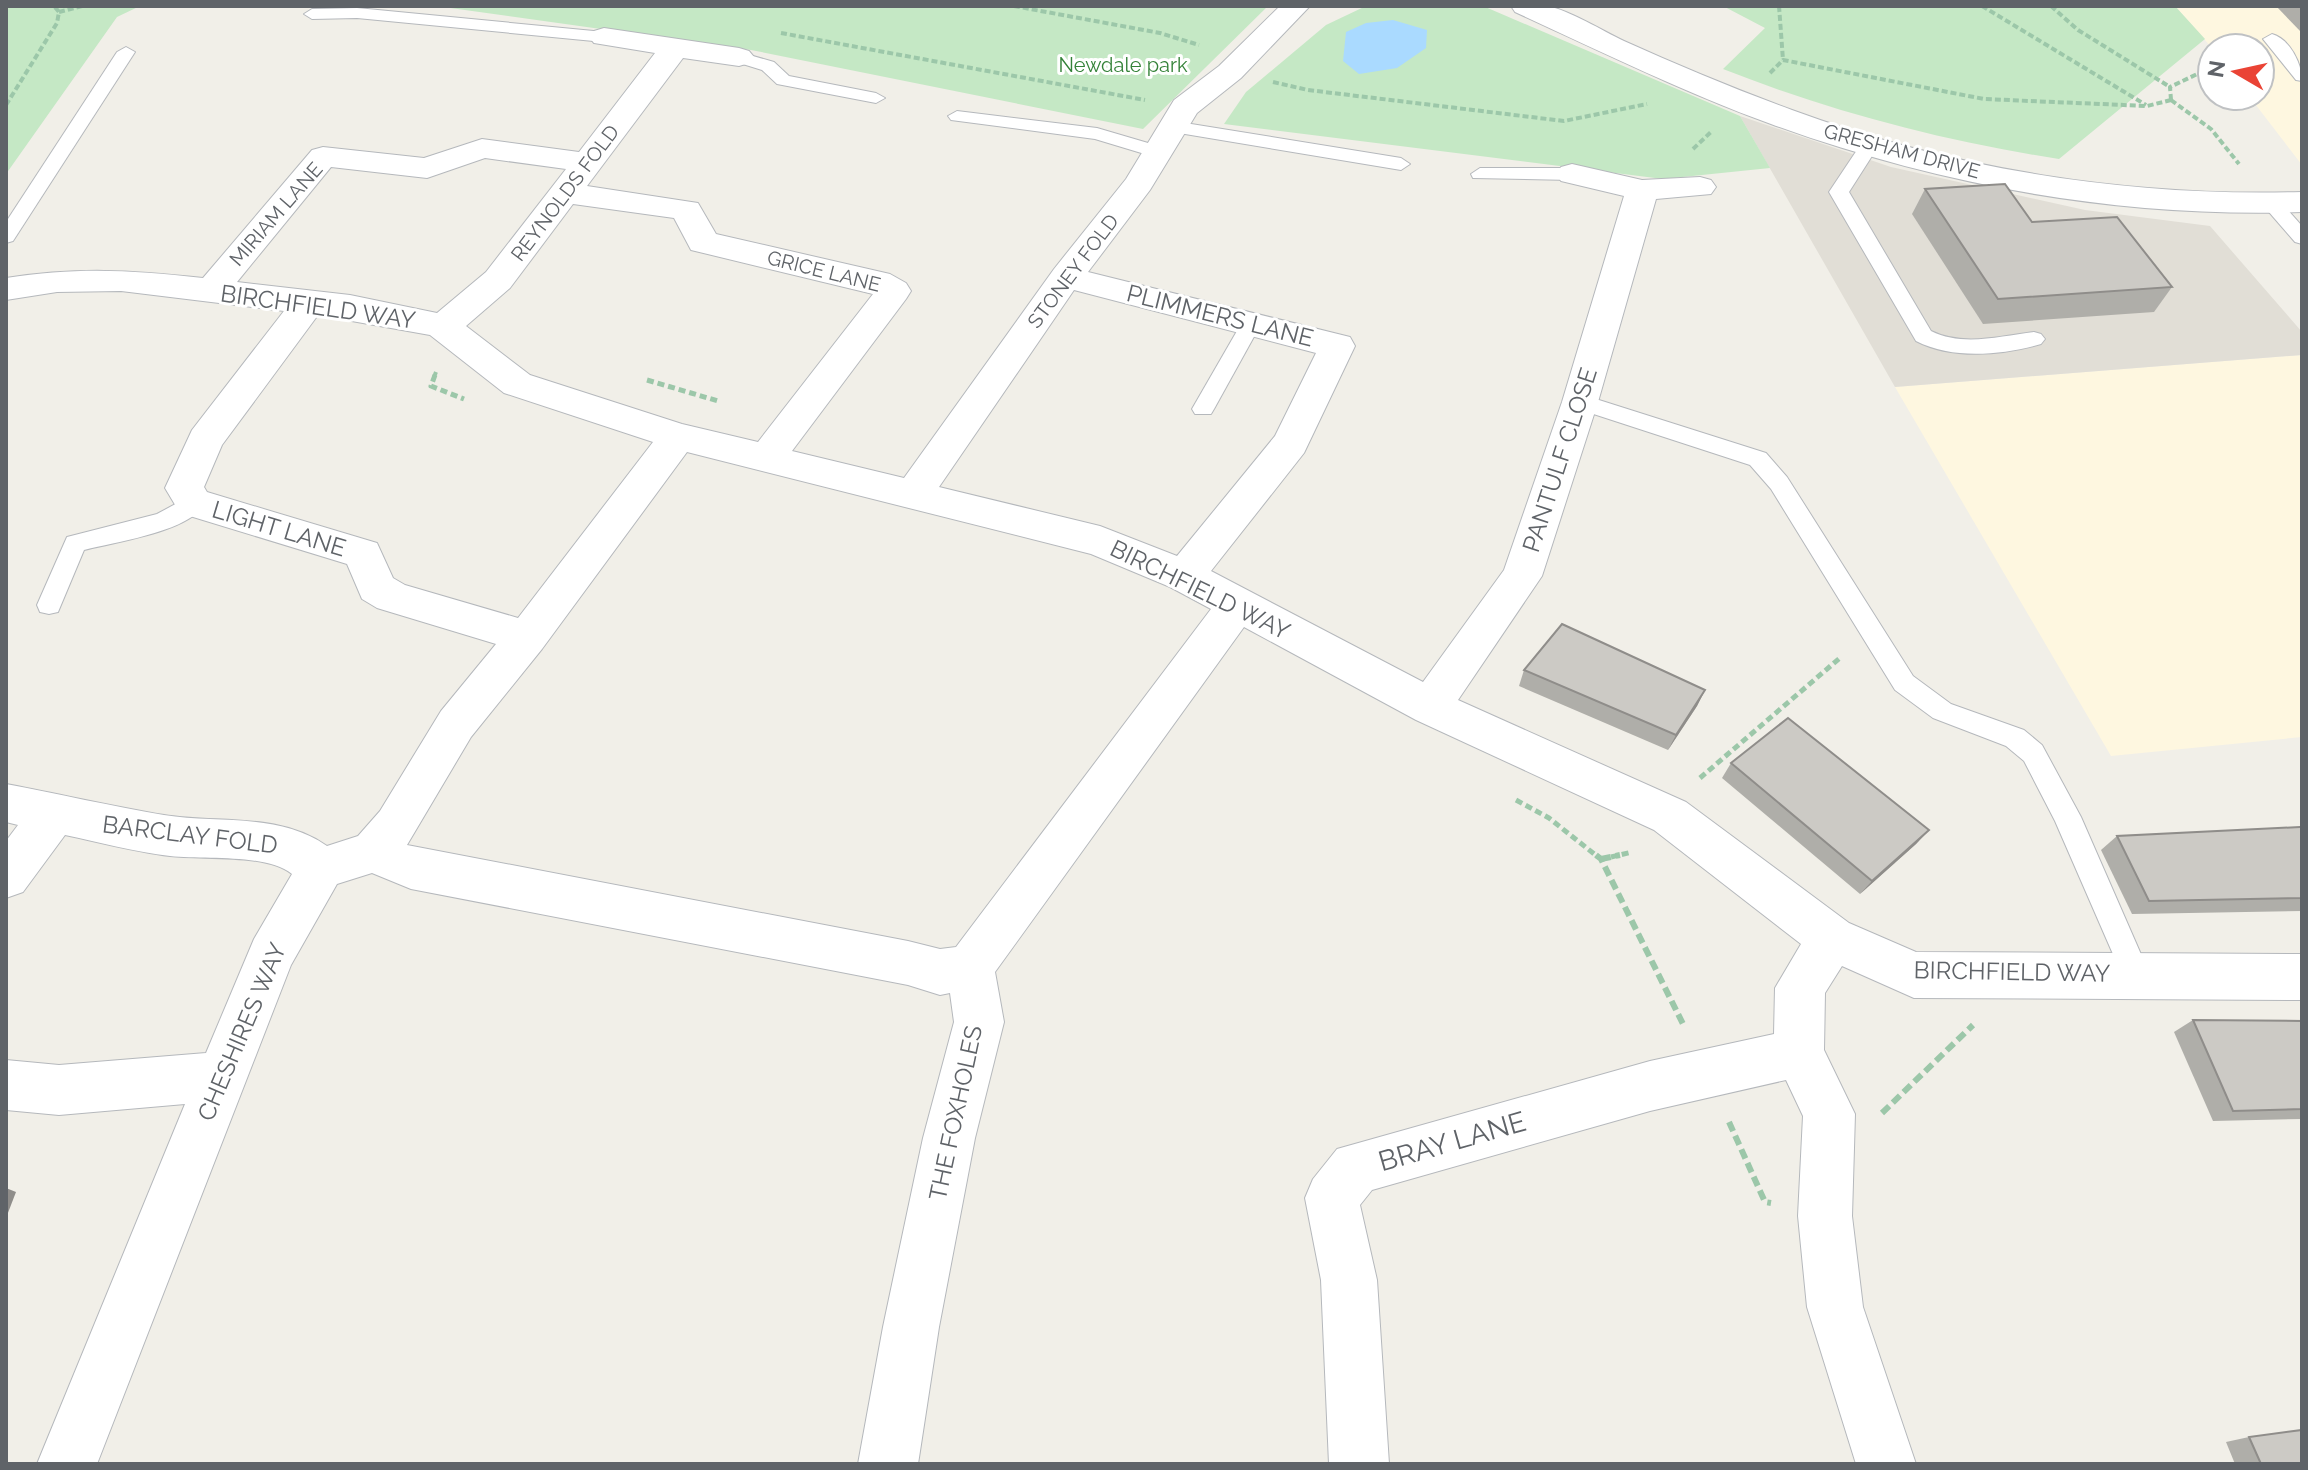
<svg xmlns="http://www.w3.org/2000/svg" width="2308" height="1470" font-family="Raleway,sans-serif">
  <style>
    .commercial { fill: #fef7e0 }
    .education { fill: #e1ded6 }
    .green { fill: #c5e8c5 }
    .water { fill: #aadaff }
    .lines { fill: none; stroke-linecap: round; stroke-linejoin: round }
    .lane-casing { stroke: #b5b8bc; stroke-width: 2 }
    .street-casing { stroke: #b5b8bc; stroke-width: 2 }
    .path-far2 { stroke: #9cc7a9; stroke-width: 4; stroke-dasharray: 6 3; stroke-linecap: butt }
    .path-far1 { stroke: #9cc7a9; stroke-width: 5; stroke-dasharray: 7 4; stroke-linecap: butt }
    .path { stroke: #9cc7a9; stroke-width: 6; stroke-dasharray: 10 5; stroke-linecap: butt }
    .lane { fill: #fff; fill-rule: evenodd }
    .street { fill: #fff; fill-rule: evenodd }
    .wall { fill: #afaea9 }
    .shaded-wall { fill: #8f8d8a }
    .building { fill: #cccac5; stroke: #8f8d8a; stroke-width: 2 }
    .labels { text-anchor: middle; stroke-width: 6; stroke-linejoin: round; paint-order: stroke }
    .far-park-label { font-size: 20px; fill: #348238; stroke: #fff }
    .far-street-label { font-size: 20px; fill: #5f6368; stroke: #fff }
    .street-label { font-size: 24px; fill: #5f6368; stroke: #fff }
    .near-street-label { font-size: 28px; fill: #5f6368; stroke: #fff }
  </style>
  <rect width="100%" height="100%" fill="#f1efe8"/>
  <!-- commercial -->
  <g class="commercial">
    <path d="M2175,6H2302V165L2249,96H2260V48H2212Z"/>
    <path d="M2302,355V737L2111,756L1895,387Z"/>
  </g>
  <!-- education -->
  <path class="education" d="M1740,116L1891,167L2085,210L2210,226L2302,332V355L1895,387Z"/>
  <!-- green -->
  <g class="green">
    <path d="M6,6H140L117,17L6,174Z"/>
    <path d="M436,6H1268L1143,129L751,50Z"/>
    <path d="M1366,6H1483L1740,116L1770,168L1663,179L1224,124L1246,92L1326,25Z"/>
    <path d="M2175,6L2205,39L2059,159C1944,141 1832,112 1723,69L1765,28L1723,6Z"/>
  </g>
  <!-- water -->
  <path class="water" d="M1393,20L1427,30L1426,48L1397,68L1359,74L1343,61L1346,32L1366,23Z"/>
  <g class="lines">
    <!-- lane casing -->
    <g class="lane-casing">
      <g id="lane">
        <path d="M357,8L604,32L613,37L604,42L357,18L312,19L304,14L312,9Z"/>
        <path d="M2272,34C2290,39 2302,64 2302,81L2296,80L2263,39Z"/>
        <path d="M126,47L135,52L13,241L6,243V222L117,52Z"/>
        <path d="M739,52L774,62L789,76L876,93L885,98L876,103L777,84L762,70L733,61L730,57L733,53Z"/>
        <path d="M1185,102L1194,107L1185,123L1401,158L1410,164L1401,170L1167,131L1165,127L1179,103Z"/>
        <path d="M957,111L1097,128L1165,148L1167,152L1158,158L1095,139L951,120L948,116Z"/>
        <path d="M1870,139L1879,145L1849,192L1931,331C1963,347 2000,336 2034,332L2041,334L2045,339L2041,344C2002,355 1953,360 1916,341L1829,192L1863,141Z"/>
        <path d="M1480,168H1572L1581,174L1572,180L1473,178L1471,174Z"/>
        <path d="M2272,198L2279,200L2302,226V244L2295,242L2262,204Z"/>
        <path d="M1251,317L1261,324L1214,409L1211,414H1195L1192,409L1241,324Z"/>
        <path d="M1580,394L1766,453L1787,477L1913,676L1951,704L2024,730L2042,745L2081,817L2150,975L2146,984L2136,988L2126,984L2055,821L2024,761L2006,746L1933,718L1895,690L1771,489L1750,465L1572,407L1569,402L1572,397Z"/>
        <path d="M194,494L202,497L206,503C189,532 115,542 84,550L58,612L49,614L40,612L37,605L67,537L157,514Z"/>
      </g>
    </g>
    <!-- street casing -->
    <g class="street-casing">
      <g id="street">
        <path d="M1280,6H1310L1241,78L1197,113L1150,190L1088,272L1350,337L1355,346L1304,453L1211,571L1423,682L1504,570L1562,402L1624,196L1561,181L1556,174L1561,167L1572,164L1642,180L1700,177L1711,180L1716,187L1711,194L1656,199L1598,402L1542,576L1458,700L1686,802L1849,923L1916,952L2302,954V1000L1914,998L1842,966L1825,993L1824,1050L1855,1114L1852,1216L1863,1307L1916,1464H1856L1807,1307L1798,1216L1803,1116L1786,1080L1650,1111L1372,1190L1360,1205L1377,1280L1389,1464H1329L1321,1280L1305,1198L1313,1179L1337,1149L1650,1061L1774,1034L1775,988L1801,944L1654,830L1416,720L1244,627L995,972L1004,1022L975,1138L939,1327L918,1464H858L883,1327L923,1138L954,1022L950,993L940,995L908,985L411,889L372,873L337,884L291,965L97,1464H37L185,1104L59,1115L6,1110V1060L59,1065L206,1053L254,939L292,874C265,853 204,860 170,856C135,852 99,842 65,835L23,892L6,898V841L18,825L6,822V784C59,794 111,806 164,815C219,824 279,812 327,846L358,836L380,811L441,711L496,644L377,608L362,599L347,564L180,513L165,488L192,430L284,311L121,291L57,292L6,300V278C77,267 131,270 203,278L312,150L323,147L424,158L482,139L579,152L655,53L594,43L589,37L594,31L604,28L739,48L749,51L754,57L749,63L739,66L683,58L587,186L698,203L716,234L890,274L906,283L911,291L906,299L792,451L904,478L1054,269L1126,179L1174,100L1219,66ZM485,158L566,169L486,272L437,313L350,295L237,282L331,167L427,178ZM573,204L674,218L691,250L873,294L758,442L682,424L530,375L466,326L510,288ZM1074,290L1316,353L1275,436L1177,556L1100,526L939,487ZM318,315L430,335L504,393L653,442L518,618L405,585L393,578L377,543L207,492L204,487L222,445ZM687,452L1091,554L1170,587L1211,609L956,947L940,949L908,941L407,845L471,737L542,649Z"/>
        <path d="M1511,6C1522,6 1536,4 1547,6C1569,10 1603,31 1624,41C1679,66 1735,89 1792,110C1955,170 2129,197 2302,192V212C2121,218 1941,186 1771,124C1683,92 1600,51 1515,12Z"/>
      </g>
    </g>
    <!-- path-far2 -->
    <g class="path-far2">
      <path d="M1014,6L1160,33L1199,45"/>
      <path d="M1779,6L1783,60"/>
      <path d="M1982,6L2146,105"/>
      <path d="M2051,6L2078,30L2170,87"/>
      <path d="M59,12L82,6"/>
      <path d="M781,33L1145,100"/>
      <path d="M1770,73L1783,60L1984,99L2147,106L2171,100"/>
      <path d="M1273,82L1308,90L1564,121L1647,104"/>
      <path d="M2171,100L2211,129L2239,164"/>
      <path d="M2171,100L2170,87L2212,67"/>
      <path d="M6,105L57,23L59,12L54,6"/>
      <path d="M1693,149L1712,131"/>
      <path d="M434,377L436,372"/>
    </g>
    <!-- path-far1 -->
    <g class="path-far1">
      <path d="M435,375L431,386L464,399"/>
      <path d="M647,380L718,401"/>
      <path d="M1700,778L1841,657"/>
      <path d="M1516,800L1549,818L1598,857"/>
      <path d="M1611,857L1632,852"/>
    </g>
    <!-- path -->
    <g class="path">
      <path d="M1596,855L1601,859L1684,1026"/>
      <path d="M1601,859L1620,855"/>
      <path d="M1882,1113L1973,1025"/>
      <path d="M1729,1122L1765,1202L1771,1203"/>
    </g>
    <!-- lane -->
    <use href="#lane" class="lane"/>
    <!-- street -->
    <use href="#street" class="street"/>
  </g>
  <!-- wall -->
  <g class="wall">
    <path d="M2276,6H2302V33Z"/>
    <path d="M1925,189L2032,222L2172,287L2154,312L1983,324L1912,214Z"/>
    <path d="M1524,670L1705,690L1697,706L1668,750L1519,686Z"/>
    <path d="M1731,763L1929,830L1916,844L1860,894L1722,778Z"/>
    <path d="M2302,827V911L2132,914L2101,850L2117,836Z"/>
    <path d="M2193,1020L2302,1021V1119L2213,1121L2174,1032Z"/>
    <path d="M2249,1437L2302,1464H2235L2226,1442Z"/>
  </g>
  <!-- shaded-wall -->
  <g class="shaded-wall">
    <path d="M1705,690L1697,706L1668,750L1676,735Z"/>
    <path d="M1929,830L1916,844L1860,894L1872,881Z"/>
    <path d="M6,1188L16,1192L6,1218Z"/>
  </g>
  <!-- building -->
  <g class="building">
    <path d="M2005,184L2032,222L2117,217L2172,287L1998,299L1925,189Z"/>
    <path d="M1562,624L1705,690L1676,735L1524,670Z"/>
    <path d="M1788,718L1929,830L1872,881L1731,763Z"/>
    <path d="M2300,827H2302V898L2149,901L2117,836Z"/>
    <path d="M2193,1020L2302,1021V1109L2233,1111Z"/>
    <path d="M2302,1430V1464H2261L2249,1437Z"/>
  </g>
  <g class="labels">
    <!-- far-park labels -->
    <g class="far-park-label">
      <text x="1123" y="72">Newdale park</text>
    </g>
    <!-- far-street labels -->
    <g class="far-street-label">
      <text transform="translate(1902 151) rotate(15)" y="7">GRESHAM DRIVE</text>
      <text transform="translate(565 193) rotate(-53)" y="7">REYNOLDS FOLD</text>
      <text transform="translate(276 214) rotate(-49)" y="7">MIRIAM LANE</text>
      <text transform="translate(824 271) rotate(14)" y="7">GRICE LANE</text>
      <text transform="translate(1073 271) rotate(-53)" y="7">STONEY FOLD</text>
    </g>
    <!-- street labels -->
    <g class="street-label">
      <text transform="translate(318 307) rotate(8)" y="8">BIRCHFIELD WAY</text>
      <text transform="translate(1220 316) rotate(14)" y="8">PLIMMERS LANE</text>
      <text transform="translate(1560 460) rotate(-72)" y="8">PANTULF CLOSE</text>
      <text transform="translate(279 529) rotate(17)" y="8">LIGHT LANE</text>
      <text transform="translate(1200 590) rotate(26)" y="8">BIRCHFIELD WAY</text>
      <text transform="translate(190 835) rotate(7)" y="8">BARCLAY FOLD</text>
      <text transform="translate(2012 972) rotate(1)" y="8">BIRCHFIELD WAY</text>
      <text transform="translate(242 1032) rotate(-67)" y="8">CHESHIRES WAY</text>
      <text transform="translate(956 1113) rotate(-78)" y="8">THE FOXHOLES</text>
    </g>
    <!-- near-street labels -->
    <g class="near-street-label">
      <text transform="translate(1452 1141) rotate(-16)" y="10">BRAY LANE</text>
    </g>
  </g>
  <!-- border -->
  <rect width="2308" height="1470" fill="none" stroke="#5f6368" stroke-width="16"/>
  <!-- north arrow -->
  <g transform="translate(2236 72) rotate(279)"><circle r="38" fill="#ffffff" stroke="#bfc1c3" stroke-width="2"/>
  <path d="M0-6L14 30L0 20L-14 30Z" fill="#ea4335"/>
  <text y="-12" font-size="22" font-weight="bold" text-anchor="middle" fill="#5f6368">N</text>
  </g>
</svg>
